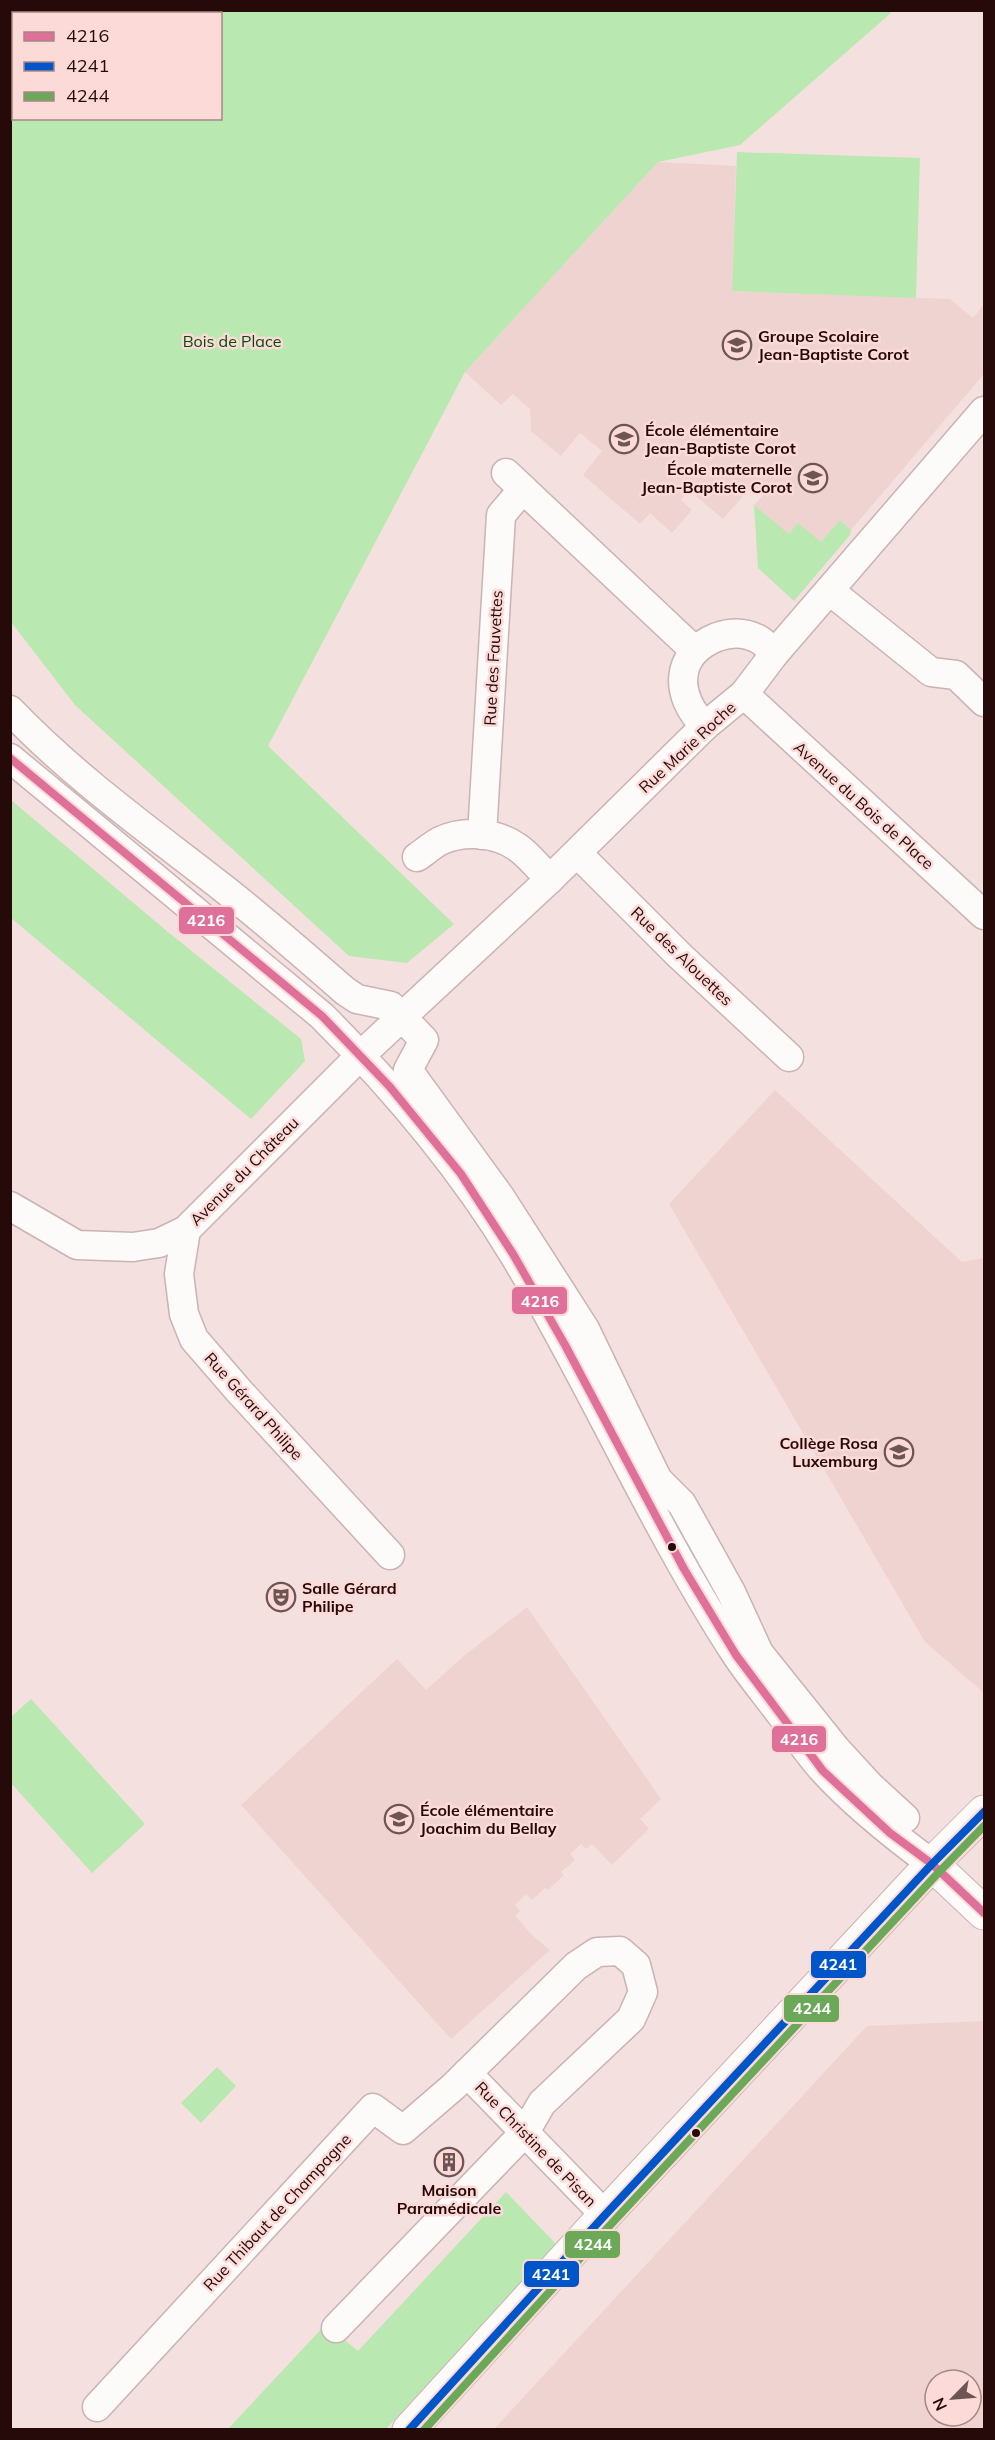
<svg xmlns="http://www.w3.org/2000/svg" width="995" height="2440" font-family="Mulish,sans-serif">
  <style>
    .built { fill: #efd3d0; fill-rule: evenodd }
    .green { fill: #b9e8b0; fill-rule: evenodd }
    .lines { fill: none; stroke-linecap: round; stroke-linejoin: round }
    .minor-casing { stroke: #cab3b1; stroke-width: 31 }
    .tertiary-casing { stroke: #cab3b1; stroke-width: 35 }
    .minor { stroke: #fdfafa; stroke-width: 28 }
    .tertiary { stroke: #fdfafa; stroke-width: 33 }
    .bus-1-casing { stroke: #fcdad7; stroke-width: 12 }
    .bus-2-casing { stroke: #fcdad7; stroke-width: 12 }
    .bus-3-casing { stroke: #fcdad7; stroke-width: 12 }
    .bus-1 { stroke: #de709a; stroke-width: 8 }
    .bus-2 { stroke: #0055c8; stroke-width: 8 }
    .bus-3 { stroke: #6ba858; stroke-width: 8 }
    .bus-dot { fill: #250a09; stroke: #fcdad7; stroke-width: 2 }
    .labels { text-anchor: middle; stroke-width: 5; stroke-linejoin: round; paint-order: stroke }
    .poi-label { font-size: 16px; font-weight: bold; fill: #250a09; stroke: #fcdad7; text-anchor: start }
    .park-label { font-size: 16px; fill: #004b07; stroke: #fcdad7 }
    .street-label { font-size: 16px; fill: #250a09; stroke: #fcdad7 }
    .line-badge { stroke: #fcdad7; stroke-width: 2 }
    .badge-label { font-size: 16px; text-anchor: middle; font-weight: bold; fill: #fff }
  </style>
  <rect width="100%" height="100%" fill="#f4e1df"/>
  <!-- built -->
  <g class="built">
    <path d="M658,162L736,166L732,291L950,299L973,318L984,304V374L851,530L840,520L821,543L798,524L789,535L754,505L764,494L753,485L723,519L689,490L681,500L692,510L672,533L650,513L640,524L583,475L602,451L580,433L561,456L531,431L530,409L513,394L501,405L465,372Z"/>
    <path d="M775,1090L962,1262L984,1258V1693L925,1642L669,1204Z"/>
    <path d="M527,1607L661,1799L640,1819L649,1829L612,1865L592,1844L586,1849L581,1844L570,1854L575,1860L561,1872L564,1875L548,1890L545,1888L532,1900L526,1894L515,1905L520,1911L515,1916L534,1937L550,1950L451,2039L241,1805L397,1659L426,1690L465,1655Z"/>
    <path d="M984,2021V2429H494L867,2026ZM935,2380H971V2416H935Z"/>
  </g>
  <!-- green -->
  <g class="green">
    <path d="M888,10L891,13L740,145L658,162L465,372L268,746L454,924L407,963L349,956L75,705L11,622V11ZM14,14H220V118H14Z"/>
    <path d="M737,152L920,158L916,298L732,291Z"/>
    <path d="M754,505L789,534L798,523L821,542L840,520L851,530L850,535L794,601L758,568Z"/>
    <path d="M11,800L168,932L301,1039L305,1061L251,1119L11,918Z"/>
    <path d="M31,1699L145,1824L92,1873L11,1783V1717Z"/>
    <path d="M217,2067L236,2086L201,2123L181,2103Z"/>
    <path d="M506,2192L556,2244L386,2429L227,2430L326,2324L358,2351Z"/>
  </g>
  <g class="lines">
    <!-- minor casing -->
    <g class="minor-casing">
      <g id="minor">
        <path d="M506,473L694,650"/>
        <path d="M830,591L931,672L956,675L984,702"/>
        <path d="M744,694L984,915"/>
        <path d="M10,710C74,777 150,831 223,888C265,921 305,956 345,991L357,999L391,1006L424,1040L408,1070L501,1198L585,1329L652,1468L658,1480L682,1504L731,1592L759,1653L836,1749L870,1786L905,1818"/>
        <path d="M705,726C674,696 674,654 717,637C731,632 745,632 758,639C764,642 770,649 775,653"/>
        <path d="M10,758L322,1016C395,1089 461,1167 514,1255C592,1385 652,1525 735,1653C748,1673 764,1692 779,1712C794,1731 807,1753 824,1771C856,1806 894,1836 932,1864"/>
        <path d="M482,835L501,515L523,489"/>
        <path d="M577,853L680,956L789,1057"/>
        <path d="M417,857C425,852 432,845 440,841C463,830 496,832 517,847C529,855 539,869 550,879"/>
        <path d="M10,1206L77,1245L133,1247L159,1243L186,1230L361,1055L550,879L705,726L744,694L775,653L984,411"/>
        <path d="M186,1230L179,1274L184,1314L194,1339L239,1391L390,1555"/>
        <path d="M467,2073L605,2215"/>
        <path d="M97,2407L373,2108L403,2130L453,2087L576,1966L597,1952L620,1951L636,1965L643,1992L631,2019L542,2103L525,2132L336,2328"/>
      </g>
    </g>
    <!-- tertiary casing -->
    <g class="tertiary-casing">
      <g id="tertiary">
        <path d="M932,1864L984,1913"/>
        <path d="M409,2430L605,2215L932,1864L984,1812"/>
      </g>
    </g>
    <!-- minor -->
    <use href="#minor" class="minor"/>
    <!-- tertiary -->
    <use href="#tertiary" class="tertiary"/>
    <!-- bus-1 casing -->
    <g class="bus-1-casing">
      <path id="bus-1" d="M10,758L322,1016L390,1087L461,1174L513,1254L565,1345L684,1569L736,1655L823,1771L890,1833L932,1864L984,1913"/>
    </g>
    <!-- bus-2 casing -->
    <g class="bus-2-casing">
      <path id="bus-2" d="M409,2430L605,2215L932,1864L984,1812"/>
    </g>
    <!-- bus-3 casing -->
    <g class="bus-3-casing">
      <path id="bus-3" d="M424,2430L613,2222L940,1871L984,1826"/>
    </g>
    <!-- bus-1 -->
    <use href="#bus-1" class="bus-1"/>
    <!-- bus-2 -->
    <use href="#bus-2" class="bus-2"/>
    <!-- bus-3 -->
    <use href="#bus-3" class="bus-3"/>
  </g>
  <!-- icons -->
  <defs>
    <g id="school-ring" transform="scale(1.5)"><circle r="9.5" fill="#fcdad7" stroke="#6d5554" stroke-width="1.5"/><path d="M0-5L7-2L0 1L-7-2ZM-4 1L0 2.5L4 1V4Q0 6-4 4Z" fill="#6d5554"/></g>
    <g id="theatre-ring" transform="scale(1.5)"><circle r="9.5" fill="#fcdad7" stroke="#6d5554" stroke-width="1.5"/><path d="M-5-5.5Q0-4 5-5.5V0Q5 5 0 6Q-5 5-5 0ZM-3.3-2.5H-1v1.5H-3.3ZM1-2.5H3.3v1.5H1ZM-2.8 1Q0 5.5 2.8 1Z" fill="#6d5554"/></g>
    <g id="building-ring" transform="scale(1.5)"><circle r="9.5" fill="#fcdad7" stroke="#6d5554" stroke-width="1.5"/><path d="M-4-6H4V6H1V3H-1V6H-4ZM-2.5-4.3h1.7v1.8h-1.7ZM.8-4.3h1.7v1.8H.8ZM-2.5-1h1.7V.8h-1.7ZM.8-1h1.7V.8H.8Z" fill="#6d5554"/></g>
  </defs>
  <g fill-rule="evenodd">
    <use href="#school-ring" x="737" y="345"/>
    <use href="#school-ring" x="624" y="439"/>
    <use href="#school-ring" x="813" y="478"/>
    <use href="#school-ring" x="899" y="1452"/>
    <use href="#theatre-ring" x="281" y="1597"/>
    <use href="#school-ring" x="399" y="1819"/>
    <use href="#building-ring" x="449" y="2162"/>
  </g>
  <!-- markers -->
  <g class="bus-dot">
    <circle cx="672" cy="1547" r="5"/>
    <circle cx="696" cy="2133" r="5"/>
  </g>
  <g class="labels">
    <!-- poi labels -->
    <g class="poi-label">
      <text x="758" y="342">Groupe Scolaire<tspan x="758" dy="18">Jean-Baptiste Corot</tspan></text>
      <text x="645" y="436">École élémentaire<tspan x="645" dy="18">Jean-Baptiste Corot</tspan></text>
      <text x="792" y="475" text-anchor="end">École maternelle<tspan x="792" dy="18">Jean-Baptiste Corot</tspan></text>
      <text x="878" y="1449" text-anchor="end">Collège Rosa<tspan x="878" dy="18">Luxemburg</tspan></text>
      <text x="302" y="1594">Salle Gérard<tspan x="302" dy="18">Philipe</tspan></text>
      <text x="420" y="1816">École élémentaire<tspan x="420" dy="18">Joachim du Bellay</tspan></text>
      <text x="449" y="2196" text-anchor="middle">Maison<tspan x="449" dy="18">Paramédicale</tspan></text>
    </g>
    <!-- park labels -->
    <g class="park-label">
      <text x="232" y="347">Bois de Place</text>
    </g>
    <!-- street labels -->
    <g class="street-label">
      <text transform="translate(493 658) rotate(-87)" y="6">Rue des Fauvettes</text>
      <text transform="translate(687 747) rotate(-43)" y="6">Rue Marie Roche</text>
      <text transform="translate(864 805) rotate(42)" y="6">Avenue du Bois de Place</text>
      <text transform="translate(682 956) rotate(44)" y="6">Rue des Alouettes</text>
      <text transform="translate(244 1171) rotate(-45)" y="6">Avenue du Château</text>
      <text transform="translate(254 1406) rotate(48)" y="6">Rue Gérard Philipe</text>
      <text transform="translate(536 2144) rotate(46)" y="6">Rue Christine de Pisan</text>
      <text transform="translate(277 2212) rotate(-47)" y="6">Rue Thibaut de Champagne</text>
    </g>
  </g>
  <g class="line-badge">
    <rect x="178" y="906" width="57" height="29" rx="6" fill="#de709a"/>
    <rect x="511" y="1286" width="57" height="29" rx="6" fill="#de709a"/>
    <rect x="771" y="1725" width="56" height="28" rx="6" fill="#de709a"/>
    <rect x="810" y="1950" width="57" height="29" rx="6" fill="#0055c8"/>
    <rect x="783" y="1994" width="57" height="29" rx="6" fill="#6ba858"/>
    <rect x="564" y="2230" width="57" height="29" rx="6" fill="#6ba858"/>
    <rect x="523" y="2260" width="57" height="28" rx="6" fill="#0055c8"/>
  </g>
  <g class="badge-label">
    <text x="206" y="926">4216</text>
    <text x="540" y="1307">4216</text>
    <text x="799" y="1745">4216</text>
    <text x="838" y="1970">4241</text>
    <text x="812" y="2014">4244</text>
    <text x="593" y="2250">4244</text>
    <text x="551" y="2280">4241</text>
  </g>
  <!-- border -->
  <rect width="995" height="2440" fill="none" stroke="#250a09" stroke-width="24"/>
  <!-- legend -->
  <rect x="12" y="12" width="210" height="108" fill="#fcdad7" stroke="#a68785" stroke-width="1.5"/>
  <rect x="24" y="32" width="30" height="9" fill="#de709a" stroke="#a68785" stroke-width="1.5"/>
  <text x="66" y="42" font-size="18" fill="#250a09">4216</text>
  <rect x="24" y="62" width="30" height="9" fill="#0055c8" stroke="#a68785" stroke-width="1.5"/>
  <text x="66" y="72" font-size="18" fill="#250a09">4241</text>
  <rect x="24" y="92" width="30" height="9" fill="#6ba858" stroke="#a68785" stroke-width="1.5"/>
  <text x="66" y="102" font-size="18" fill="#250a09">4244</text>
  <!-- north arrow -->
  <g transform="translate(953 2398) rotate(245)"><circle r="28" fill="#fcdad7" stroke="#a68785" stroke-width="1.5"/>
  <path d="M0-4.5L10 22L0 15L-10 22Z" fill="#6d5554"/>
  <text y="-9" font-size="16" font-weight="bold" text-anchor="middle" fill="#250a09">N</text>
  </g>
</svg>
